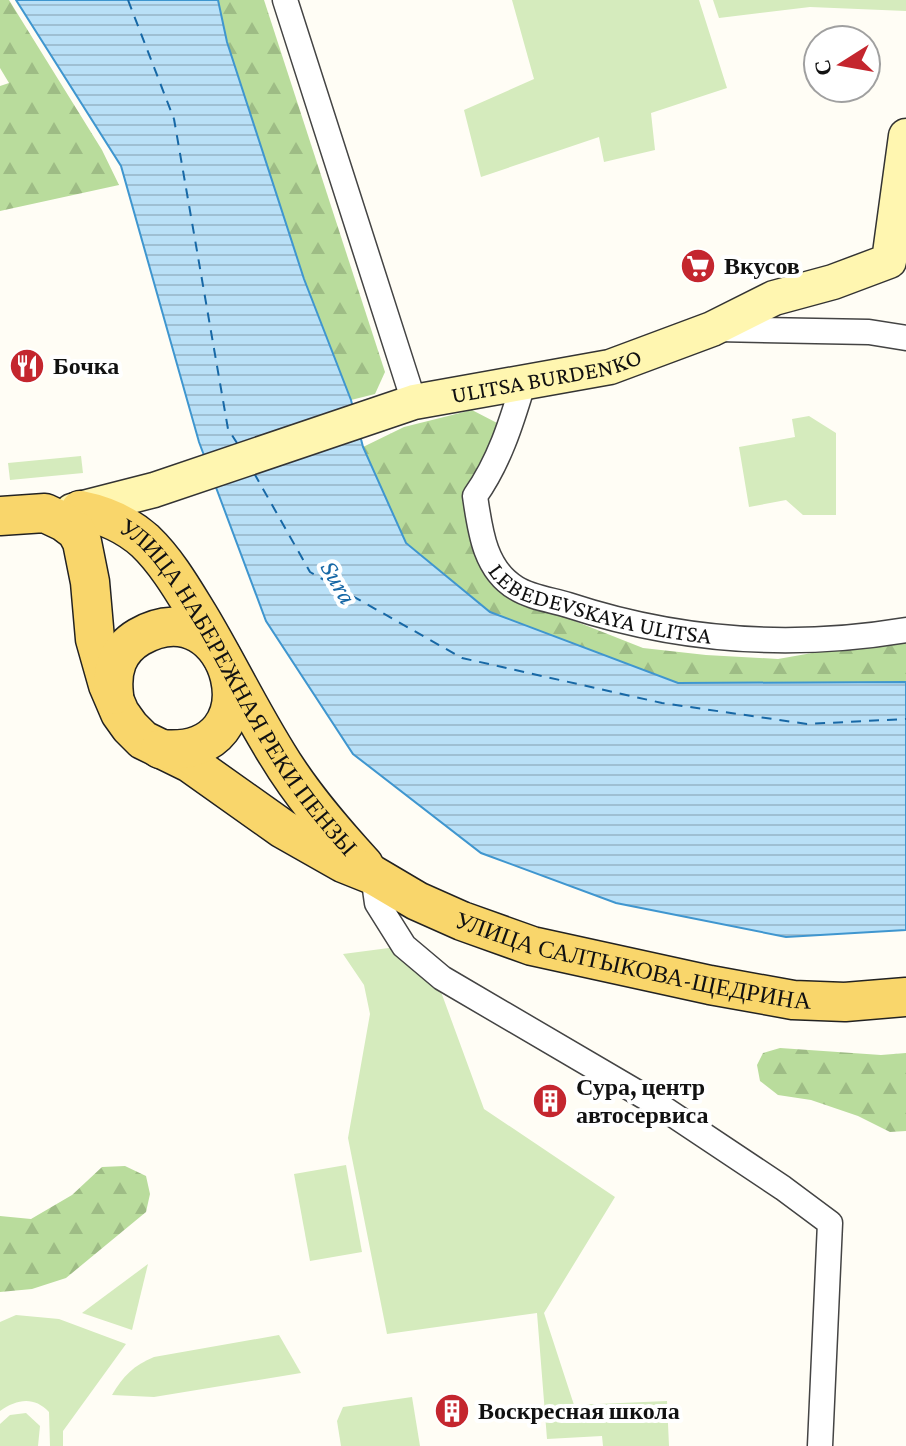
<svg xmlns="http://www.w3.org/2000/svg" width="906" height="1446" font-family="'Crimson Pro',serif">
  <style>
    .grass { fill: #d5ebbd }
    .forest { fill: url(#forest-firs) }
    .water { fill: url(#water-rules); stroke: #3f96cf; stroke-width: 2 }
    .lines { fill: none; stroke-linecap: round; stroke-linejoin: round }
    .ferry { stroke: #1768a6; stroke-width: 2; stroke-dasharray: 10 8; stroke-linecap: butt }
    .street-casing { stroke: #444; stroke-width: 27 }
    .secondary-casing { stroke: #333; stroke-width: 37 }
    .primary-casing { stroke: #222; stroke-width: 41 }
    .street { stroke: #fff; stroke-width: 24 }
    .secondary { stroke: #fff6b0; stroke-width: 34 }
    .primary { stroke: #f9d66b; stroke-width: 38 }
    .labels { text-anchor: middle; stroke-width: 8; stroke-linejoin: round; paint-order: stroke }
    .poi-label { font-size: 24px; font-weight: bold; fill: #111; stroke: #fff; text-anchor: start }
    .street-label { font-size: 24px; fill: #111; stroke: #fff }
    .water-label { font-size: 26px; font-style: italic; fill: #1768a6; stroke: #fff }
  </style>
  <defs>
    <pattern id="forest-firs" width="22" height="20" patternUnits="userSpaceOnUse" patternTransform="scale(2)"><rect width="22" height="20" fill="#b9dc9c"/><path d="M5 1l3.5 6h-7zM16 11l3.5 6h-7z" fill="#9ebc85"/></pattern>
    <pattern id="water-rules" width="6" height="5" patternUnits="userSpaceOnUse" patternTransform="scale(2)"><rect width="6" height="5" fill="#b9e0f7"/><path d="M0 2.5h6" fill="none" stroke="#9ebfd3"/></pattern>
  </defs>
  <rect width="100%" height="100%" fill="#fffdf5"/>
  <!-- grass -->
  <g class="grass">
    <path d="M512,0H699L727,88L651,113L655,150L604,162L599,137L481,177L464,110L534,79Z"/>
    <path d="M713,0H906V11L810,7L719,18Z"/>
    <path d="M809,416L836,433V515H803L786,500L749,507L739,447L795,437L792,419Z"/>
    <path d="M81,456L83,473L10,480L8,463Z"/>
    <path d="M404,946L433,970L484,1109L615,1197L544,1313L574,1405L667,1401L669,1446H603L602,1436L547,1439L537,1313L387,1334L348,1138L370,1014L364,985L343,954Z"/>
    <path d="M346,1165L362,1252L310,1261L294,1174Z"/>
    <path d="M148,1264L132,1330L82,1313Z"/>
    <path d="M16,1315L59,1319L126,1344L63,1431V1446H50L49,1412C34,1396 17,1399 0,1411V1322Z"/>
    <path d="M279,1335L301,1373L154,1397L112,1395C123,1376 134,1365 154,1357Z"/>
    <path d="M412,1397L420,1446H341L337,1421L343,1407Z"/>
    <path d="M26,1413L40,1426L38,1446H0V1424L10,1415Z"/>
  </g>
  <!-- forest -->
  <g class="forest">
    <path d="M0,0H9L102,150L119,185L0,211V86L9,83L0,68Z"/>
    <path d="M218,0H264L385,372L375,394L351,400L304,279L227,42Z"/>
    <path d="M472,410L499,424L484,461L465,492L468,530L481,569L514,597L643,648L706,655L778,659L863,644L906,642V682L678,683L490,612L406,543L363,447L404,427Z"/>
    <path d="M780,1048L881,1055L906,1053V1131L890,1132L858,1116L811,1100L778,1095L760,1081L757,1065L763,1053Z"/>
    <path d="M125,1166L146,1176L150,1194L146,1212L66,1278L32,1289L0,1292V1216L31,1219L72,1195L102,1167Z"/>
  </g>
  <!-- water -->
  <path class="water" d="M16,0H218L227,42L304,279L351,400L363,447L406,543L490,612L678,683L906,682V930L786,937L616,903L481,853L353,754L266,621L199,442L121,166Z"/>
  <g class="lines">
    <!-- ferry -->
    <g class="ferry">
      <path d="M128,0L174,119L228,429L237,443"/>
      <path d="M254,473L310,572L462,658L662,703L807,724L906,719"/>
    </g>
    <!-- street casing -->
    <g class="street-casing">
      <g id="street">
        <path d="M285,0L414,402"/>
        <path d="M717,329L869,332L906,338"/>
        <path id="s1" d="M523,384C511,424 499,462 475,496C480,529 484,569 516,588C530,597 552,600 568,605C677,641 792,649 906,630"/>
        <path d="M373,875L377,903L404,946L442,978L657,1104L783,1188L830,1223L820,1446"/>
      </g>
    </g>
    <!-- secondary casing -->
    <g class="secondary-casing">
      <g id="secondary">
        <path id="s2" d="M72,511L154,490L414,402L610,367L712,329L774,298L833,282L889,261L906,136"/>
      </g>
    </g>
    <!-- primary casing -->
    <g class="primary-casing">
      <g id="primary">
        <path id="s3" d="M80,510C105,515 126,524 145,541C167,562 183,590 199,616C226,661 249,709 277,754C301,794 332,830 364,865"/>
        <path id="s4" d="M0,516L45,513L64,522L76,531L82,542L90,582L95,639L108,685L120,713L130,727L143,740L190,763L283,829L343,863L373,875L417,901L462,921L532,946L710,985L793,1000L845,1002L906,997"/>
        <path d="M114,695C111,671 117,650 139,637C233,583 280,761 160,749"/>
      </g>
    </g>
    <!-- street -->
    <use href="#street" class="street"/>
    <!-- secondary -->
    <use href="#secondary" class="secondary"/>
    <!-- primary -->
    <use href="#primary" class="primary"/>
  </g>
  <!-- icons -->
  <defs>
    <g id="supermarket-disc" transform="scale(1.8)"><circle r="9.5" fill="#c4262e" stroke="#fff"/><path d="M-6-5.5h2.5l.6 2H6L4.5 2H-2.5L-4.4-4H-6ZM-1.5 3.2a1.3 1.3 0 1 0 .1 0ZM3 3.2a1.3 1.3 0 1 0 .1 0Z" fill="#fff"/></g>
    <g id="restaurant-disc" transform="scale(1.8)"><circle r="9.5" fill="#c4262e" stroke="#fff"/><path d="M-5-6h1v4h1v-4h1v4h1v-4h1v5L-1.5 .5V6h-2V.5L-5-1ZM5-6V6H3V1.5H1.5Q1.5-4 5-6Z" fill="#fff"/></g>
    <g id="building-disc" transform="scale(1.8)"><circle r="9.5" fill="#c4262e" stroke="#fff"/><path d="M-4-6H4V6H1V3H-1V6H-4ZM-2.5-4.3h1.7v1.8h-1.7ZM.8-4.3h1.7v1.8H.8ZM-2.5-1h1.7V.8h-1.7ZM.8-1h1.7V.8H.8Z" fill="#fff"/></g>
  </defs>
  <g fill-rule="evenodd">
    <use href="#supermarket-disc" x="698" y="266"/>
    <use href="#restaurant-disc" x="27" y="366"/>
    <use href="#building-disc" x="550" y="1101"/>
    <use href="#building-disc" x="452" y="1411"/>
  </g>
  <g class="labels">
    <!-- poi labels -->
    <g class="poi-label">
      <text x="724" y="274">Вкусов</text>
      <text x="53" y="374">Бочка</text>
      <text x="576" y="1095">Сура, центр<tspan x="576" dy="28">автосервиса</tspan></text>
      <text x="478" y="1419">Воскресная школа</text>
    </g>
    <!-- street labels -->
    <g class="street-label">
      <text dy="8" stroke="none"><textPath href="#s2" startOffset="494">ULITSA BURDENKO</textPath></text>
      <text dy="8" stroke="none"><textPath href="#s1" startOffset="312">LEBEDEVSKAYA ULITSA</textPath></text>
      <text dy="8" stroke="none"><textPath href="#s3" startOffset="246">УЛИЦА НАБЕРЕЖНАЯ РЕКИ ПЕНЗЫ</textPath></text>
      <text dy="8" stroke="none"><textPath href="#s4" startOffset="850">УЛИЦА САЛТЫКОВА-ЩЕДРИНА</textPath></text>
    </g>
    <!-- water labels -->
    <g class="water-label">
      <text transform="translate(339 582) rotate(60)" y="9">Sura</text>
    </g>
  </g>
  <!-- north arrow -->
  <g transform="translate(842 64) rotate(259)"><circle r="38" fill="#ffffff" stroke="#a0a0a0" stroke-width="2"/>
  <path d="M0-6L14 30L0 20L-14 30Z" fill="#c4262e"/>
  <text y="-12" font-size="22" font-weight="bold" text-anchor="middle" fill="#111111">С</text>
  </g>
</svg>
